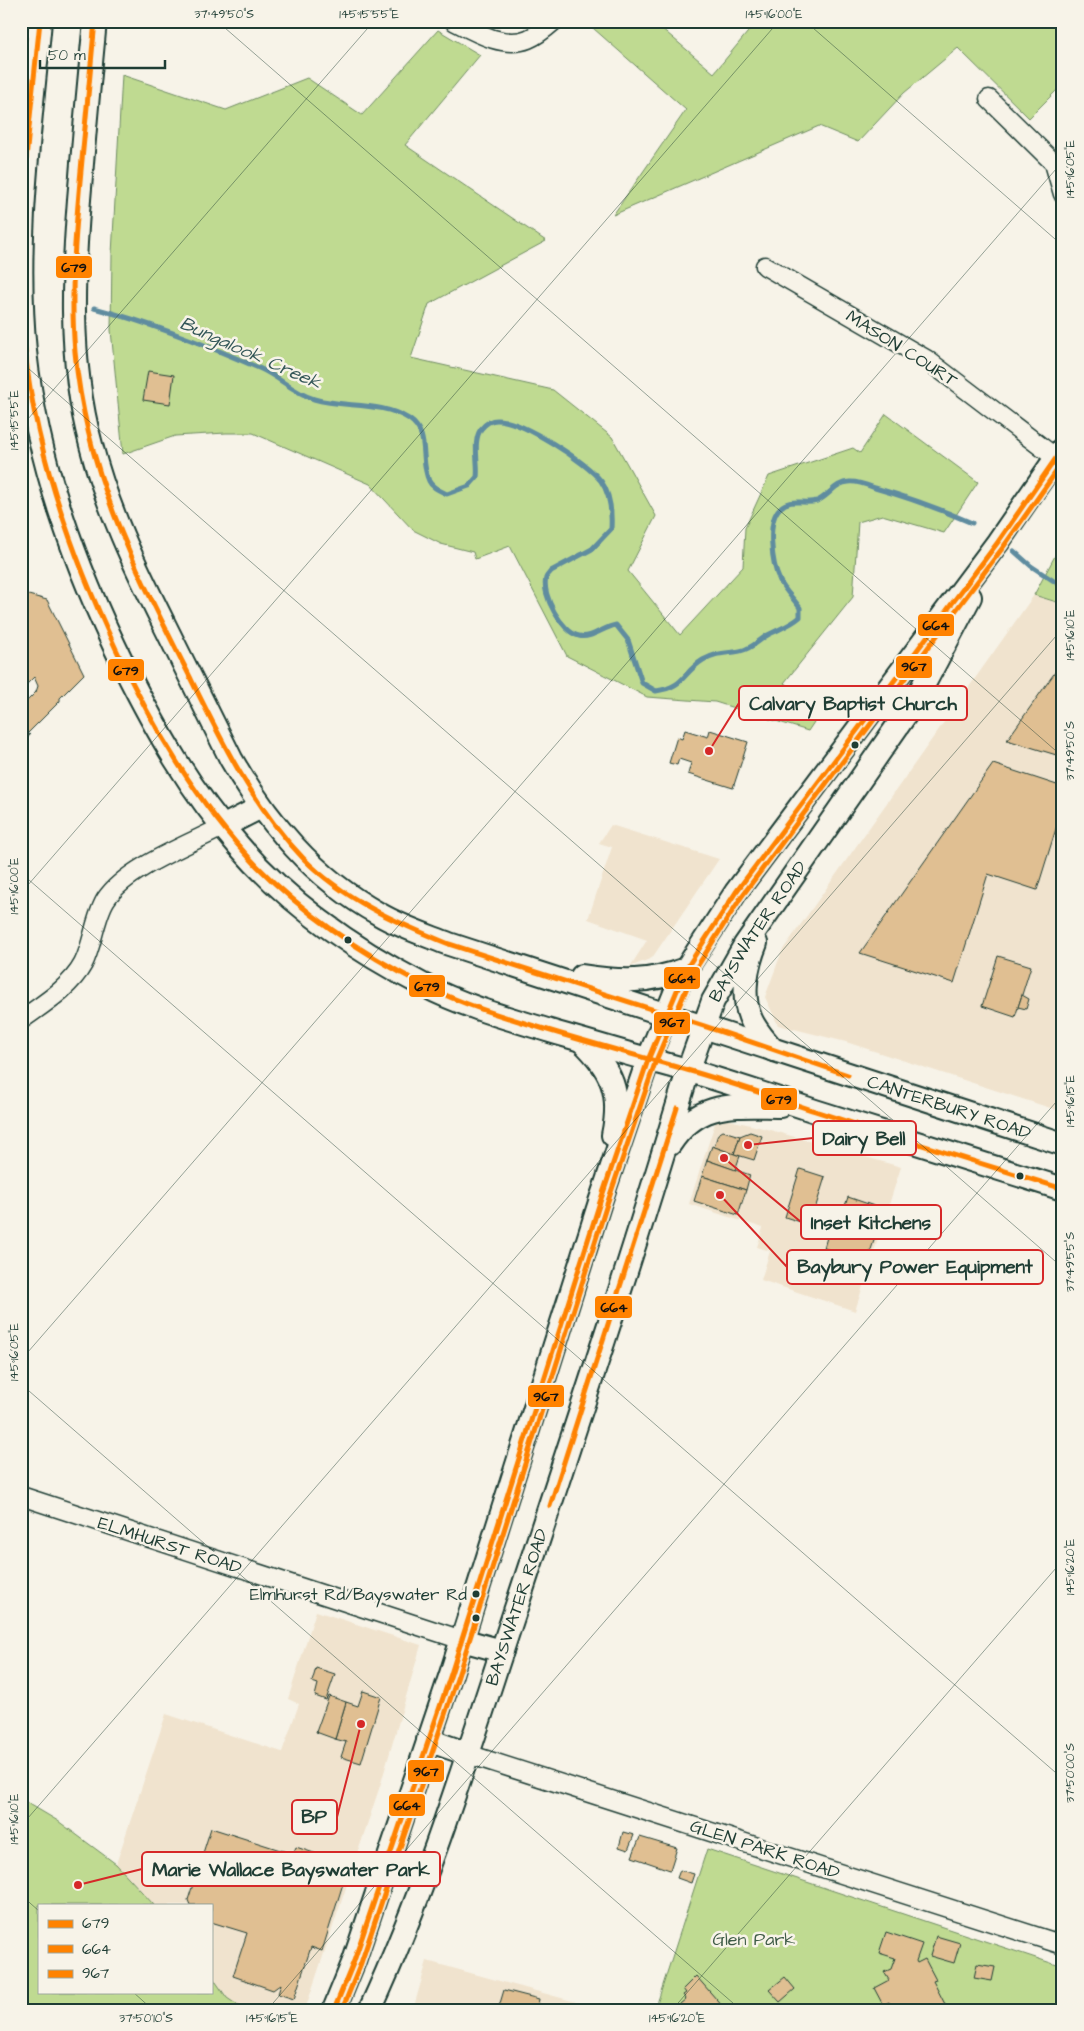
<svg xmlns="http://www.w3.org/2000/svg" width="1084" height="2031" font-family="'Architects Daughter',sans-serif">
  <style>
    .built { fill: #f0e3ce }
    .green { fill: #bfda91; stroke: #6f8c62 }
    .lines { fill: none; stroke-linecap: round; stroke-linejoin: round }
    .stream { stroke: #5f8c9f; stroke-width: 5 }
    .building { fill: #e0bf92; stroke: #1f3d34 }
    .minor-casing { stroke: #1f3d34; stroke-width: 21 }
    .major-casing { stroke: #1f3d34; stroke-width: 26 }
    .minor { stroke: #f7f3e8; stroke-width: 18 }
    .major { stroke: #f7f3e8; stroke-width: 22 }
    .bus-1-casing { stroke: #f7f3e8; stroke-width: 9 }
    .bus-2-casing { stroke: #f7f3e8; stroke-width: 9 }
    .bus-3-casing { stroke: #f7f3e8; stroke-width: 9 }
    .bus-1 { stroke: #ff8200; stroke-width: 5 }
    .bus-2 { stroke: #ff8200; stroke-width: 5 }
    .bus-3 { stroke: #ff8200; stroke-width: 5 }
    .ticks { fill: none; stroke: #1f3d34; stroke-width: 1; stroke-opacity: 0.45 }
    .bus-dot { fill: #1f3d34; stroke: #f7f3e8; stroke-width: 2 }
    .labels { text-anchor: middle; stroke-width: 5; stroke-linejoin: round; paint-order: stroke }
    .bus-label { font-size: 17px; fill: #1f3d34; stroke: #f7f3e8; text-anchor: end }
    .street-label { font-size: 18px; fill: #1f3d34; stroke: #f7f3e8 }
    .park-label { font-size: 18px; fill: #3f5c47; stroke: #f7f3e8 }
    .water-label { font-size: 19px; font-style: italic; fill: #345758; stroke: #f7f3e8 }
    .leader { fill: none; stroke: #d62828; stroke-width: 2 }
    .callout-dot { fill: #d62828; stroke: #f7f3e8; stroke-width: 2 }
    .callout { fill: #f7f3e8; stroke: #d62828; stroke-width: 2 }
    .callout-label { font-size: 19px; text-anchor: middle; font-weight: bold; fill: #1f3d34 }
    .line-badge { stroke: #f7f3e8; stroke-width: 2 }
    .pale-badge-label { font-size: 14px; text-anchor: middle; font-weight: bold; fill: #111 }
    .neatline { fill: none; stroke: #1f3d34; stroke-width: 2 }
    .ticks-label { font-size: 12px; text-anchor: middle; fill: #1f3d34 }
  </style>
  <rect width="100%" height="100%" fill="#f7f3e8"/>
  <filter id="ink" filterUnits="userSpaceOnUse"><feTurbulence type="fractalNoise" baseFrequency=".02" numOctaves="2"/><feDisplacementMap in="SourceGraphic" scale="10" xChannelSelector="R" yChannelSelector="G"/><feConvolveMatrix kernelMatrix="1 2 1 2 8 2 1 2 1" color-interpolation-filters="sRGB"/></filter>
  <g filter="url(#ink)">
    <!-- built -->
    <g class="built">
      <path d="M1034,595L1063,605V1112L846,1042L778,1025L765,997L782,951Z"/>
      <path d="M611,825L719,859L652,958L630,967L647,940L588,919L612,847L599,843Z"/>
      <path d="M717,1117L763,1128L901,1167L855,1311L761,1280L770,1251L757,1247L763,1228L689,1204Z"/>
      <path d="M316,1611L421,1645L381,1783L305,2010H245L227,1998L211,1975V1905H154L116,1864L166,1714L282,1752L299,1704L288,1699Z"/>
      <path d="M427,1961L605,2010H413Z"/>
    </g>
    <!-- green -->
    <g class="green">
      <path d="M585,21H653L714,73L757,21H1063V84L1029,118L958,48L904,93L858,142L819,126L613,215L686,110Z"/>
      <path d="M438,30L480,55L405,145L546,241L429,304L411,358L553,390L612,437L656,516L628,571L680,635L743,567L745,528L769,476L853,448L860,453L886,414L978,482L944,533L882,515L858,522L853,597L784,683L822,710L808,731L715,702L647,697L567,656L510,546L475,559L473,552L441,544L413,530L370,484L253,433H226L175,436L123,454L111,330L112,254L122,75L226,110L307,78L362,115Z"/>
      <path d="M1063,541V604L1034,595Z"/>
      <path d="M21,1799L58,1821L116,1864L154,1905H39V1992H211V1975L227,1998L245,2010H21Z"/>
      <path d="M707,1849L1063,1967V2010H655Z"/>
    </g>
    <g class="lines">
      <!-- stream -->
      <g class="stream">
        <path d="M94,308C151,323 207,345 261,369C279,377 294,393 314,399C344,408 381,401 409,419C431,434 419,460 429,481C432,488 441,491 447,494L469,486L477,477C479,463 472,441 481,429C485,424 491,420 497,420C522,420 586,462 601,481C611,495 612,512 611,529L592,549L551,571C549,574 547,575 546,578C541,595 562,632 579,636C591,639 604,627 616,625L628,640L642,683L656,691C685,687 682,673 703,660C717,652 725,654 740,651C751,649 757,642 766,636C778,629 790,626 800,617V608C794,599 785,591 780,581C772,565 766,521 780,508C791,497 804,505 817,501C828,497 836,482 849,482C857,481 867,485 875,488C907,497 940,509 972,523"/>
        <path d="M1014,551L1031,566L1063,587"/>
      </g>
    </g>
    <!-- building -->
    <g class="building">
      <path d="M148,371L174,375L170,404L143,400Z"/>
      <path d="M21,593L47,600L84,674L60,698V701L28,733L30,735L21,745V707L36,692L38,686L34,677L21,690Z"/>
      <path d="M1063,661V757L1007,740Z"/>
      <path d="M685,730L708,737L710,730L748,742L733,788L688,774L691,763L679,759L677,765L669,763L677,737L682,739Z"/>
      <path d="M993,764L1063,787V806L1037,890L988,874L954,983L860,953Z"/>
      <path d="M998,956L1031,966L1015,1017L982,1006Z"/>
      <path d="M1022,995L1029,999L1026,1009L1018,1007Z"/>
      <path d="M723,1131L740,1136L734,1154L714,1147L718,1134Z"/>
      <path d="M750,1132L762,1136L754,1160L734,1154L740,1136Z"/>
      <path d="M712,1146L740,1156L735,1170L707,1160Z"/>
      <path d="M707,1160L750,1175L746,1190L702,1176Z"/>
      <path d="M800,1169L825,1177L810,1225L785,1217Z"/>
      <path d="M702,1176L746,1190L738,1215L694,1201Z"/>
      <path d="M848,1197L880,1208L875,1223L879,1225L867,1262L824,1248L832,1219L840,1221Z"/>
      <path d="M316,1668L335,1674L326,1700L315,1696L318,1684L312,1682Z"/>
      <path d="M363,1691L381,1697L361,1763L341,1757L346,1742L335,1739L346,1702L358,1706Z"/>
      <path d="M329,1696L346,1702L335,1739L316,1732Z"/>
      <path d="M211,1828L293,1854L296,1847L341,1862L339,1871L346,1874L322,1951L311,1947L294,1999L278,1994L281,1984L273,1990L233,1976L247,1933L211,1922V1905H190L188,1900Z"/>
      <path d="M623,1832L634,1835L628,1850L619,1847Z"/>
      <path d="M640,1837L677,1848L670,1870L632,1857Z"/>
      <path d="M680,1870L694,1874L691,1883L677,1878Z"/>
      <path d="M886,1932L922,1944L916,1961L917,1963L925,1959L936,1980L933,1981L947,2008L944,2010H893L889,2002L883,2005L874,1988L889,1980L884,1972L891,1969L895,1958L879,1953Z"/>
      <path d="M936,1936L960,1943L954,1963L930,1956Z"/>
      <path d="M977,1964L995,1967L992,1981L974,1978Z"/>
      <path d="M696,1976L724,2008L723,2010L674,2009L686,1999L683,1995L686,1993L683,1989Z"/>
      <path d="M785,1977L795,1989L780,2002L769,1990Z"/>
      <path d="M504,1990L539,1999L537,2010H498Z"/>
    </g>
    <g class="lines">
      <!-- minor casing -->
      <g class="minor-casing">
        <g id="minor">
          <path d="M454,21C475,32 504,49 528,39C538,35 546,28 554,21"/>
          <path d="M989,99L1054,163L1063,194"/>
          <path d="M765,266L926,359L1056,458"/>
          <path d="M21,1020C43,1004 70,988 83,964C93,945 95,916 106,899C126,868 190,844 222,827"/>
          <path d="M21,1496L462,1640"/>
          <path d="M468,1754L1063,1945"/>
        </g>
      </g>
      <!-- major casing -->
      <g class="major-casing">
        <g id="major">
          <path d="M40,21C30,131 14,242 25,351C37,462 75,566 124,666C156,730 191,792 239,846C290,905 355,950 423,985C463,1006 507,1018 550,1031C595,1044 641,1058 687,1070C730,1083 773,1097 815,1111C898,1137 980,1163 1063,1189"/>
          <path id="s1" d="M95,21C90,73 85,124 81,176C73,266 67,357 91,445C107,508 135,566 164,624C186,669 209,714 231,759C268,823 314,878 379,914C401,927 426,935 449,944L1063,1144"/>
          <path d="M222,827L261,807"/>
          <path d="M756,943C747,965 741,994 750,1017C755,1030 765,1040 773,1050"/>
          <path d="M582,976C621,982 649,983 686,969"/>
          <path d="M582,1041C612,1070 622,1093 613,1135"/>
          <path d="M670,1144C699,1100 734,1106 780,1106"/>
          <path d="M462,1640L502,1651"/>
          <path d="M428,1740L468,1754"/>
          <path d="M334,2010L354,1961L451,1674L600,1202L648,1060L675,993L686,969L736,892L998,542L1063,448"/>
          <path id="s2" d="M370,2010C431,1878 472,1740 518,1602C576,1426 635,1249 688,1071L713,1001L745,945L915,701L970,597"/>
        </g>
      </g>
      <!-- minor -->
      <use href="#minor" class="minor"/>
      <!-- major -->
      <use href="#major" class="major"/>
      <!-- bus-1 casing -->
      <g class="bus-1-casing">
        <g id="bus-1">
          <path d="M40,21C29,130 13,242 25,351C36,455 72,555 116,649C153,728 197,803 257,866C305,915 363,954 424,985C461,1004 501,1016 541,1028C590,1043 639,1056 687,1070C730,1082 773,1097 815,1111C898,1138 980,1163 1063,1189"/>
          <path d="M95,21C90,75 85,128 80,181C75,238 70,295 75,352C86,474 136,570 190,677C221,740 253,806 303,858C343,899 397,923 449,944L704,1026L848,1075"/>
        </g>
      </g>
      <!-- bus-2 casing -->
      <g class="bus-2-casing">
        <g id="bus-2">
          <path d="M550,1506L677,1108"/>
          <path d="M334,2010L354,1961L451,1674L600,1202L648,1060L686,969L736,892L998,542L1063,448"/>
        </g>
      </g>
      <!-- bus-3 casing -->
      <g class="bus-3-casing">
        <path id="bus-3" d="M342,2010L361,1963L458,1676L607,1204L655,1063L693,973L742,896L1004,546L1063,462"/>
      </g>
      <!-- bus-1 -->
      <use href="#bus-1" class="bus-1"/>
      <!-- bus-2 -->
      <use href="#bus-2" class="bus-2"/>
      <!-- bus-3 -->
      <use href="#bus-3" class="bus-3"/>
    </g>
  </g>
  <!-- ticks -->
  <path class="ticks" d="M217,21L1063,757M805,21L1063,246M21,362L1063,1268M21,427L374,21M21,873L1063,1779M21,893L779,21M21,1360L1063,161M21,1384L741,2010M21,1826L1063,628M21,1895L39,1911M133,1992L153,2010M267,2010L1063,1094M672,2010L1063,1560"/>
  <!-- markers -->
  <g class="bus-dot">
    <circle cx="855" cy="745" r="4.5"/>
    <circle cx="348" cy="940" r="4.5"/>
    <circle cx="1020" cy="1176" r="4.5"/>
    <circle cx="476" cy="1594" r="4.5"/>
    <circle cx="476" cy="1618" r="4.5"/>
  </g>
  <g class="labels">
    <!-- bus labels -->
    <g class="bus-label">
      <text x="467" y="1600">Elmhurst Rd/Bayswater Rd</text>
    </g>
    <!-- street labels -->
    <g class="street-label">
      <text transform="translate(902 348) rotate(32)" y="6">MASON COURT</text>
      <text dy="6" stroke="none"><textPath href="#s2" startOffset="1149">BAYSWATER ROAD</textPath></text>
      <text dy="6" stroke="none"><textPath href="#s1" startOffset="1590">CANTERBURY ROAD</textPath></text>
      <text transform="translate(170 1545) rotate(18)" y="6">ELMHURST ROAD</text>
      <text dy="6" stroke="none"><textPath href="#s2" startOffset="429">BAYSWATER ROAD</textPath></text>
      <text transform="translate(765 1849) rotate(18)" y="6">GLEN PARK ROAD</text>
    </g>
    <!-- park labels -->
    <g class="park-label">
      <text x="754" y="1945">Glen Park</text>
    </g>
    <!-- water labels -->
    <g class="water-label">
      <text transform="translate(251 352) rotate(24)" y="7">Bungalook Creek</text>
    </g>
  </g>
  <!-- callouts -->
  <path class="leader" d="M709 751L739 703M748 1145L813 1138M724 1158L801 1222M720 1195L787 1267M361 1724L337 1817M78 1885L142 1869"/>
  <g class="callout-dot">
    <circle cx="709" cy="751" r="5"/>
    <circle cx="748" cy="1145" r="5"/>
    <circle cx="724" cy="1158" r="5"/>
    <circle cx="720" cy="1195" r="5"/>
    <circle cx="361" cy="1724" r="5"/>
    <circle cx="78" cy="1885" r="5"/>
  </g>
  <g class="callout">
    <rect x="739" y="686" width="228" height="34" rx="5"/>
    <rect x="813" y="1121" width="103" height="34" rx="5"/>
    <rect x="801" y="1205" width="140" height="34" rx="5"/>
    <rect x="787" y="1250" width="256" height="34" rx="5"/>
    <rect x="292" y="1800" width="45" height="34" rx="5"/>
    <rect x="142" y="1852" width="298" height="34" rx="5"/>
  </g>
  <g class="callout-label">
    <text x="853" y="710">Calvary Baptist Church</text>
    <text x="864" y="1145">Dairy Bell</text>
    <text x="871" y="1229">Inset Kitchens</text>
    <text x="915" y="1273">Baybury Power Equipment</text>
    <text x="314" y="1823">BP</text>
    <text x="291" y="1876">Marie Wallace Bayswater Park</text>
  </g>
  <g class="line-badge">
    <rect x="55" y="255" width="38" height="24" rx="5" fill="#ff8200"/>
    <rect x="917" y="613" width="38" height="24" rx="5" fill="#ff8200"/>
    <rect x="895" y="655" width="38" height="24" rx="5" fill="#ff8200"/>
    <rect x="107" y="658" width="38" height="24" rx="5" fill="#ff8200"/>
    <rect x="663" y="966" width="38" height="24" rx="5" fill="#ff8200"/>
    <rect x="408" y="974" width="38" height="24" rx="5" fill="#ff8200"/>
    <rect x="653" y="1011" width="38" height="24" rx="5" fill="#ff8200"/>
    <rect x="760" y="1087" width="38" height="24" rx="5" fill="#ff8200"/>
    <rect x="594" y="1295" width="39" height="24" rx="5" fill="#ff8200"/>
    <rect x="527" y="1384" width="38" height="24" rx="5" fill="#ff8200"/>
    <rect x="407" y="1759" width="38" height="24" rx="5" fill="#ff8200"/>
    <rect x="388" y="1793" width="38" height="24" rx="5" fill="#ff8200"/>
  </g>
  <g class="pale-badge-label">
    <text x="74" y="272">679</text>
    <text x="936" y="630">664</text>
    <text x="914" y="671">967</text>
    <text x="126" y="675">679</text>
    <text x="682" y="983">664</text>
    <text x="427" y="991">679</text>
    <text x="672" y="1027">967</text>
    <text x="779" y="1104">679</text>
    <text x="614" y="1312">664</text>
    <text x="546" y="1401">967</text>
    <text x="426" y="1776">967</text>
    <text x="407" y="1810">664</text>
  </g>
  <!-- margin -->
  <rect width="1084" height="2031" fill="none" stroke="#f7f3e8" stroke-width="55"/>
  <!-- legend -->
  <rect x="38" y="1904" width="175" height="90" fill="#f7f3e8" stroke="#a1aaa0"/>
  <rect x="48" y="1920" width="25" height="8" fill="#ff8200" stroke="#a1aaa0"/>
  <text x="82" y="1928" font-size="15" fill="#1f3d34">679</text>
  <rect x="48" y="1945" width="25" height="8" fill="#ff8200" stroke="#a1aaa0"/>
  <text x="82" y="1954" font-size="15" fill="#1f3d34">664</text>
  <rect x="48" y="1970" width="25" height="8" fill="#ff8200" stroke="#a1aaa0"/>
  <text x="82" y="1978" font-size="15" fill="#1f3d34">967</text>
  <!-- scale -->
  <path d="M40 60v8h125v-8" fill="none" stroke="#1f3d34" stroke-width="2.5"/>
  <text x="48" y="60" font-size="15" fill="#1f3d34" stroke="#f7f3e8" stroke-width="4" paint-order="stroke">50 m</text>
  <rect x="28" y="28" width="1028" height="1976" class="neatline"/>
  <g class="ticks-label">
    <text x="224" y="18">37°49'50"S</text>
    <text x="369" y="18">145°15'55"E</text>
    <text x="774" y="18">145°16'00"E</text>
    <text transform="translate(1070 169) rotate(-90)" y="4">145°16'05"E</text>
    <text transform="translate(14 420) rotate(-90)" y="4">145°15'55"E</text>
    <text transform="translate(1070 635) rotate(-90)" y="4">145°16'10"E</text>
    <text transform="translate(1070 751) rotate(-90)" y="4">37°49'50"S</text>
    <text transform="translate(14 886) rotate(-90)" y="4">145°16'00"E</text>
    <text transform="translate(1070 1101) rotate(-90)" y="4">145°16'15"E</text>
    <text transform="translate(1070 1262) rotate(-90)" y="4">37°49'55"S</text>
    <text transform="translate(14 1352) rotate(-90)" y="4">145°16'05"E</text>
    <text transform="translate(1070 1567) rotate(-90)" y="4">145°16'20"E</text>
    <text transform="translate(1070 1773) rotate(-90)" y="4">37°50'00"S</text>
    <text transform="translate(14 1819) rotate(-90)" y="4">145°16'10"E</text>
    <text x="146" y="2022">37°50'10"S</text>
    <text x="272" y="2022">145°16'15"E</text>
    <text x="677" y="2022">145°16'20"E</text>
  </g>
</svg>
